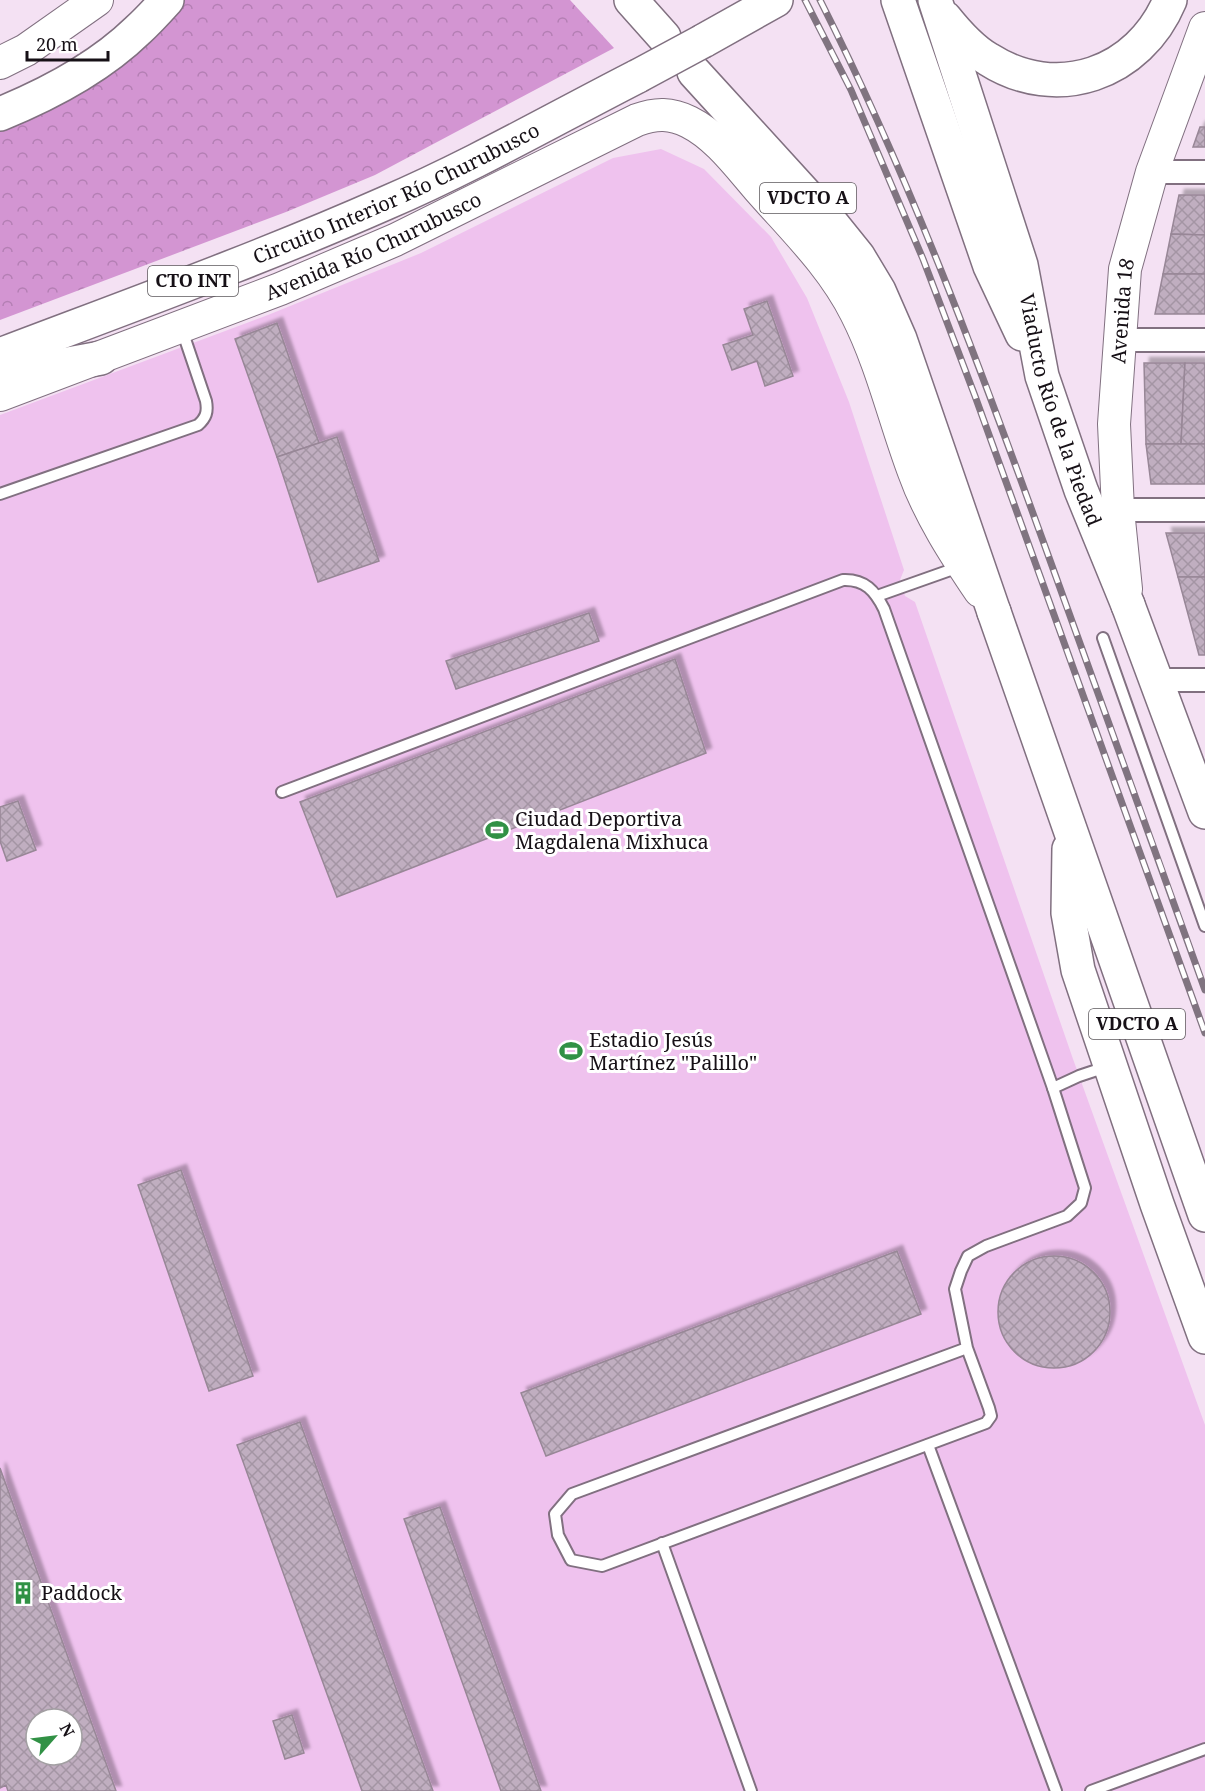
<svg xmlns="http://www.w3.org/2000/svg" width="1205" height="1791" font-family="'Noto Serif',serif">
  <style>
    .forest { fill: url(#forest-crowns) }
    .pitch { fill: #efc2ee; fill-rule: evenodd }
    .building { fill: url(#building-cross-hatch); stroke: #988797; stroke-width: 1.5; fill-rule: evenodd; filter: url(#shadow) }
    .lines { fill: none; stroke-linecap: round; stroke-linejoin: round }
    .lane-casing { stroke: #817080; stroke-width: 14 }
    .street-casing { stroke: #817080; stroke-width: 26 }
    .secondary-casing { stroke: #817080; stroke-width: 34 }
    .primary-casing { stroke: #817080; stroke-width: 36 }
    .highway-casing { stroke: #817080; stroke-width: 36 }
    .lane { stroke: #fff; stroke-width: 10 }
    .street { stroke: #fff; stroke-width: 22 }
    .secondary { stroke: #fff; stroke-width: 32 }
    .primary { stroke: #fff; stroke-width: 33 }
    .highway { stroke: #fff; stroke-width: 33 }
    .rail-casing { stroke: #807480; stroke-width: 7 }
    .rail { stroke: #fff; stroke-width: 4.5; stroke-dasharray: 14; stroke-linecap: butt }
    .highway-bridge-casing { stroke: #817080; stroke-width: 36; stroke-linecap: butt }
    .highway-bridge { stroke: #fff; stroke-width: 33 }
    .labels { text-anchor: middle; stroke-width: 6; stroke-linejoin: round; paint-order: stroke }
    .shield { fill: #fff; stroke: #5c585c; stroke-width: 1.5 }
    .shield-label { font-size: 18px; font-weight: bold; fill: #161016 }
    .street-label { font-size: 20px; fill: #161016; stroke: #fff }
    .poi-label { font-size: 20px; fill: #161016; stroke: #fff; text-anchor: start }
  </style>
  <defs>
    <pattern id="forest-crowns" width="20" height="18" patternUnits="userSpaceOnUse" patternTransform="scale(1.5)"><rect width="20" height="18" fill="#d395d2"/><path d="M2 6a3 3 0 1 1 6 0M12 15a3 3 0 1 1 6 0" fill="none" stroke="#b47fb4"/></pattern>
    <pattern id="building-cross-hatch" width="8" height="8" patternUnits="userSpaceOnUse" patternTransform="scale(1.5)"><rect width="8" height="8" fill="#c0aec0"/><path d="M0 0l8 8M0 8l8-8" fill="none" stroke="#a495a4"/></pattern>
    <filter id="shadow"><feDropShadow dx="5.5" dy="-5.5" stdDeviation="1.5" flood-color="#0004"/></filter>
  </defs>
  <rect width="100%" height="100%" fill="#f4e1f3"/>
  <!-- forest -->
  <path class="forest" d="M181,0H570L614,48L375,175L286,212L0,320V123Z"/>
  <!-- pitch -->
  <path class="pitch" d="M661,149L704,169L771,237L807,298L849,402L904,570L900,580L905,596L915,602L1073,1059L1205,1425V1791H0V415L268,315L421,253L613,158ZM36,1719H72V1755H36Z"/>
  <!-- building -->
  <g class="building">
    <path d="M1200,127H1205V147H1193Z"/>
    <path d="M1179,195H1205V235L1171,234Z"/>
    <path d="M1171,234L1205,235V274H1163Z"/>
    <path d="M1163,274H1205V314H1155Z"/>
    <path d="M767,301L793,376L765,386L757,361L732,370L723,345L753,335L744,309Z"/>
    <path d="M277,323L319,443L277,457L235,339Z"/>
    <path d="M1144,363H1185L1181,444H1146Z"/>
    <path d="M1185,363H1205V444H1181Z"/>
    <path d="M337,437L379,561L318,582L277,457Z"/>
    <path d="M1146,444H1205V484H1151Z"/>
    <path d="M1166,533H1205V577H1178Z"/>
    <path d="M1178,577H1205V655H1199Z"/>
    <path d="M589,613L599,641L456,689L446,661Z"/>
    <path d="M675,659L706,753L337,897L300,802Z"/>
    <path d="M18,801L36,850L7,861L0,841V807Z"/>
    <path d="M181,1170L253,1376L209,1391L138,1185Z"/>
    <path d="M897,1251L921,1314L546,1456L521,1393Z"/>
    <circle cx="1054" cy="1312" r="56"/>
    <path d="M300,1422L433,1791H362L237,1445Z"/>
    <path d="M0,1468L116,1791H8L6,1785L0,1788ZM36,1719H72V1755H36Z"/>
    <path d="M440,1507L541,1791H501L404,1519Z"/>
    <path d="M292,1715L304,1753L285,1759L273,1721Z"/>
  </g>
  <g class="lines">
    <!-- lane casing -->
    <g class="lane-casing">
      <g id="lane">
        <path d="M0,494L198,425C206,418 208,412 206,401L182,330"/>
        <path d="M877,596L959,567"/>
        <path d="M1103,638L1205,926"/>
        <path d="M282,792L843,580C865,579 875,591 884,609L1053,1088"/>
        <path d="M967,1348L572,1494L555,1514L558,1535L571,1560L602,1566L986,1423L991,1416L989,1408L967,1348L955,1289L961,1271L968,1256L986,1246L1067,1216L1081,1203L1085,1188L1053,1088L1079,1076L1109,1066"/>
        <path d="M928,1445L1056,1791"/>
        <path d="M662,1543L751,1791"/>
        <path d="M1091,1791L1205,1749"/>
      </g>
    </g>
    <!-- street casing -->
    <g class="street-casing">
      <g id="street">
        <path d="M1152,172H1205"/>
        <path d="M1120,340H1205"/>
        <path d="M1118,510H1205"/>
        <path d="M1157,680H1205"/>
      </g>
    </g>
    <!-- secondary casing -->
    <g class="secondary-casing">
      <g id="secondary">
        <path d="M0,63L26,50L97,0"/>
        <path id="s1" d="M0,395L280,289L395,240L637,120C656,113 671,113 689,122C717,136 738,165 758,188C793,228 832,265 856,313C882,364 894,419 914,472C929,514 955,554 980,591"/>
        <path id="s2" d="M1126,589L1118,510L1114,424L1125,269L1152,172L1205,28"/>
      </g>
    </g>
    <!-- primary casing -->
    <g class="primary-casing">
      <g id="primary">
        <path d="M1128,605L1205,812"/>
        <path d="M994,612L1205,1215"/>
        <path d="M1069,849L1068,913L1078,970L1157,1204L1205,1337"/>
      </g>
    </g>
    <!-- highway casing -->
    <g class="highway-casing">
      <g id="highway">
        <path d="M631,0L664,37"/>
        <path d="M898,0L990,266L1022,334"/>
        <path id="s3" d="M935,0L1021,265L1042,376L1081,490L1128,605"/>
        <path d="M945,18C957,33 971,49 988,59C1057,103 1139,74 1170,0"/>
        <path d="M703,41L776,0"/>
        <path d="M694,72L829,220L858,256L879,291L900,339L994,612"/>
        <path d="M0,114C49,94 100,67 138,30C148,21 158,10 167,0"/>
        <path id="s4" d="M0,355C129,306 259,259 386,203C472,166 554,119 638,76"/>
        <path d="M0,373L14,374L101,358"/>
      </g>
    </g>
    <!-- lane -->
    <use href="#lane" class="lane"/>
    <!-- street -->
    <use href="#street" class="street"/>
    <!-- secondary -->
    <use href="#secondary" class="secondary"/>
    <!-- primary -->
    <use href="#primary" class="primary"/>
    <!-- highway -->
    <use href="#highway" class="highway"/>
    <!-- rail casing -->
    <g class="rail-casing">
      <g id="rail">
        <path d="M805,0L851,90L923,259L975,396L1205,1033"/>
        <path d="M820,0C912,182 982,372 1051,563C1102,705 1154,847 1205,990"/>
      </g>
    </g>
    <!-- rail -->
    <use href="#rail" class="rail"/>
    <!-- highway-bridge casing -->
    <g class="highway-bridge-casing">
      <path id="highway-bridge" d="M638,76L703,41"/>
    </g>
    <!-- highway-bridge -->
    <use href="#highway-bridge" class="highway-bridge"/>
  </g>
  <!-- icons -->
  <defs>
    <g id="stadium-bare" transform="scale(1.8)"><path d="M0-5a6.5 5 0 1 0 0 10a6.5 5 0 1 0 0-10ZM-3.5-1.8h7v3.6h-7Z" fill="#319145" stroke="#fff" stroke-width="2.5" paint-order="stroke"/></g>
    <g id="building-bare" transform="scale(1.8)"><path d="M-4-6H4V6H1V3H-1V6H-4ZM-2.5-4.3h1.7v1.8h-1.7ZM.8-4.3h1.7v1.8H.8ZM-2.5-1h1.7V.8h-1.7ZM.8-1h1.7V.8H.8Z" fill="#319145" stroke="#fff" stroke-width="2.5" paint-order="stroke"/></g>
  </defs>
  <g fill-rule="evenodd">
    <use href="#stadium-bare" x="497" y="830"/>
    <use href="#stadium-bare" x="571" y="1051"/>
    <use href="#building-bare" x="23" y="1593"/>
  </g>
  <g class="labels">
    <!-- shield labels -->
    <g class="shield">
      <rect x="760" y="183" width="96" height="30" rx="4.5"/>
      <rect x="148" y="266" width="90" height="30" rx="4.5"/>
      <rect x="1089" y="1009" width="96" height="30" rx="4.5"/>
    </g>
    <g class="shield-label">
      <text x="808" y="204">VDCTO A</text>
      <text x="193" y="287">CTO INT</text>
      <text x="1137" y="1030">VDCTO A</text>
    </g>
    <!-- street labels -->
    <g class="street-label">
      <text dy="7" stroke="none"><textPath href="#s4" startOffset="428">Circuito Interior Río Churubusco</textPath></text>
      <text dy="7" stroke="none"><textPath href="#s1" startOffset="402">Avenida Río Churubusco</textPath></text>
      <text dy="7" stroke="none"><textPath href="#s2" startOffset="279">Avenida 18</textPath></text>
      <text dy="7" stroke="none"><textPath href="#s3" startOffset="429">Viaducto Río de la Piedad</textPath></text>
    </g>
    <!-- poi labels -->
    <g class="poi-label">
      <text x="515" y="826">Ciudad Deportiva<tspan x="515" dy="23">Magdalena Mixhuca</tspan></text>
      <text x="589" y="1047">Estadio Jesús<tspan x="589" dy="23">Martínez "Palillo"</tspan></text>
      <text x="41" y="1600">Paddock</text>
    </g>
  </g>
  <!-- north arrow -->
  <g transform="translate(54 1737) rotate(62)"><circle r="28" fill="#ffffff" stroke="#a29fa2" stroke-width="1.5"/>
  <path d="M0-4.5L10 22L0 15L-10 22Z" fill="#319145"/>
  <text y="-9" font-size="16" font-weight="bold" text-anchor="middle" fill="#161016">N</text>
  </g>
  <!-- scale -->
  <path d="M27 51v9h81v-9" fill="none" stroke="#161016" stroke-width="3"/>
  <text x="36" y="51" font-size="18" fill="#161016" stroke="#ffffff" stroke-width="4.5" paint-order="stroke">20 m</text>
</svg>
